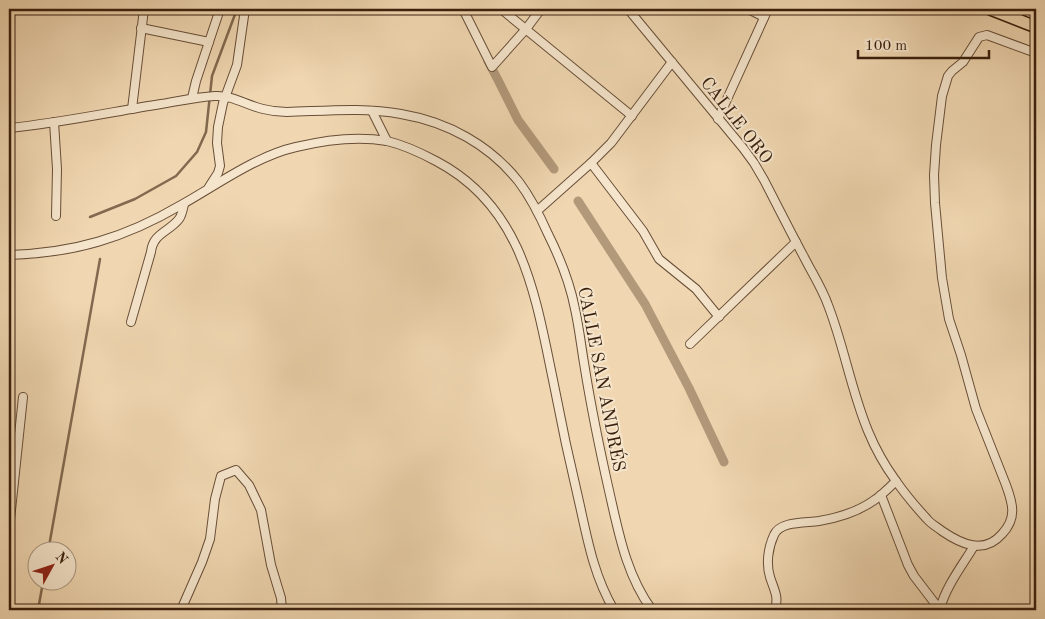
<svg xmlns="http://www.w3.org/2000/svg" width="1045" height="619" font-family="'Old Standard TT',serif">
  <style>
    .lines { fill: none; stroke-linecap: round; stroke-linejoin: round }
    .stream { stroke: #82694f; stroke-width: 2.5 }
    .canal { stroke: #b2997a; stroke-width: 9 }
    .service-casing { stroke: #684e37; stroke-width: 6 }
    .minor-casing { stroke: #684e37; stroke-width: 10 }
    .primary-casing { stroke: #3a200e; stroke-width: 14 }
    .service { stroke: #f5e5cc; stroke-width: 4 }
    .minor { stroke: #f5e5cc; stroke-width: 8 }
    .primary { stroke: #f0d7b1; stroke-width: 11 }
    .labels { text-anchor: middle; stroke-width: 4; stroke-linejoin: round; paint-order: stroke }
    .street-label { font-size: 18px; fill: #3a200e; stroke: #f5e5cc }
  </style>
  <rect width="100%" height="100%" fill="#f0d7b1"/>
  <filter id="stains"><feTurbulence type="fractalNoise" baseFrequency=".004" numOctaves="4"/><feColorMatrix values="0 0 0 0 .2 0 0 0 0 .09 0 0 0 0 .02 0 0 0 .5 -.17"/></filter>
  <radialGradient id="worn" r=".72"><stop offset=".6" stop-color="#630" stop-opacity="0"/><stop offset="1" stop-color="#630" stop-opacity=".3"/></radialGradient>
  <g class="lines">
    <!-- stream -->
    <g class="stream">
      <path d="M90,217L135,199L176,176L197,152L206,132L212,76L237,9"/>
      <path d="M48,552L100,259"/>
      <path d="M38,610L43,582"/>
    </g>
    <!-- canal -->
    <g class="canal">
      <path d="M488,61L498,80L518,120L554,169"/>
      <path d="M578,201L645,304L689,388L724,462"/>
    </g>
    <!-- service casing -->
    <g class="service-casing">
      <path id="service" d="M1018,18L1022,9"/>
    </g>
    <!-- minor casing -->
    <g class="minor-casing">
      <g id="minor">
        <path d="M463,9L492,67L526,29L541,9"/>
        <path d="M501,9L632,116"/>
        <path d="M628,9L743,148L754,163L764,180C777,205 790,231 804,257C812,273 822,288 828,305C844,346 851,390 868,431C875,448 885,466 896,481C905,494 916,507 927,519C931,524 937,527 942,531C961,544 984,555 1002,534C1017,518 1013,504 1006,485L976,409L961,355L949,319L942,278L935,203L934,175L936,145L942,96L948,76L952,71L963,62L979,37L987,35L1036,53"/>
        <path d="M748,9L764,17"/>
        <path d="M141,28L209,42"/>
        <path d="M192,98L196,81L220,9"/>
        <path d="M132,109L144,9"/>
        <path d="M372,111L387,141"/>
        <path d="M718,119L768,9"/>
        <path d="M54,122L57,169L56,216"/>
        <path d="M9,128C60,123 111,112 161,104C179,101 197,97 215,96C232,95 246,105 263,109C271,111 279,112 287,112C325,111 364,107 401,114C448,122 490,145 519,182C531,198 540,216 548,234C560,258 570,283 575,309C579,327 581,345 584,363C591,407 600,451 610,495C619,535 627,576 652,610"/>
        <path d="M591,163L643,231L659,259L696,289L719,317"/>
        <path d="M209,187L218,173L220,166L217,143L218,127L223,103L237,65L245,9"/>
        <path d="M537,211L591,163L611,143L672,62"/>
        <path d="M9,255C74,253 125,238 181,205C217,185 256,156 296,147C325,140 358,136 387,141C404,145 421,153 436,161C522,206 535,293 553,380C561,422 570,464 580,506C588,543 595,578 614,610"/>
        <path d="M131,322L151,252C153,233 169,232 179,219C182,215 183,209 184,204"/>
        <path d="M690,344L796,242"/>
        <path d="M881,495L908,565L914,576L940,610"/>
        <path d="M9,529L23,397"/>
        <path d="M940,609C946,586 962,566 974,546"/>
        <path d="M181,610L202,562L210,539L215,499L221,476L236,470L249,485L261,510L271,565L281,598L282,610"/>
        <path d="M775,610C779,596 774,590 770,577C766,564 768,548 774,535C780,521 805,523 819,521C837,518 857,512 873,501C881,496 889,488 896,481"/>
      </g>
    </g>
    <!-- primary casing -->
    <g class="primary-casing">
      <path id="primary" d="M990,9L1036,27"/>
    </g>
    <!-- service -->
    <use href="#service" class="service"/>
    <!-- minor -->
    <use href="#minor" class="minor"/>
    <!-- primary -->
    <use href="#primary" class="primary"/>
  </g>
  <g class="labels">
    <!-- street labels -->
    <g class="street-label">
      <text transform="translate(737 120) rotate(52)" y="6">CALLE ORO</text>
      <text transform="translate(602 379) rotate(79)" y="6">CALLE SAN ANDRÉS</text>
    </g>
  </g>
  <!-- margin -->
  <rect width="1045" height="619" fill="none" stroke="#f0d7b1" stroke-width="30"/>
  <rect x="10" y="10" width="1025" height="599" fill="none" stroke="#3a200e" stroke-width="2.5"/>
  <rect x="15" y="15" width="1015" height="589" fill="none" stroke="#3a200e"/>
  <!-- north arrow -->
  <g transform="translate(52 566) rotate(50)"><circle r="24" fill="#f5e5cc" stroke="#aa9680"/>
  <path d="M0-4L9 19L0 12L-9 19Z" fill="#8f2418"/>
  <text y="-8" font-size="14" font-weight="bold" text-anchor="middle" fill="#3a200e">N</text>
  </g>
  <!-- scale -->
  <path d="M858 50v8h131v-8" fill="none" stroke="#3a200e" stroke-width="2.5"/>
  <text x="865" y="50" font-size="15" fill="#3a200e" stroke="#f5e5cc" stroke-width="4" paint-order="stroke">100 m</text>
  <rect width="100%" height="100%" filter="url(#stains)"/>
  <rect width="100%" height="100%" fill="url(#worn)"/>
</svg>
